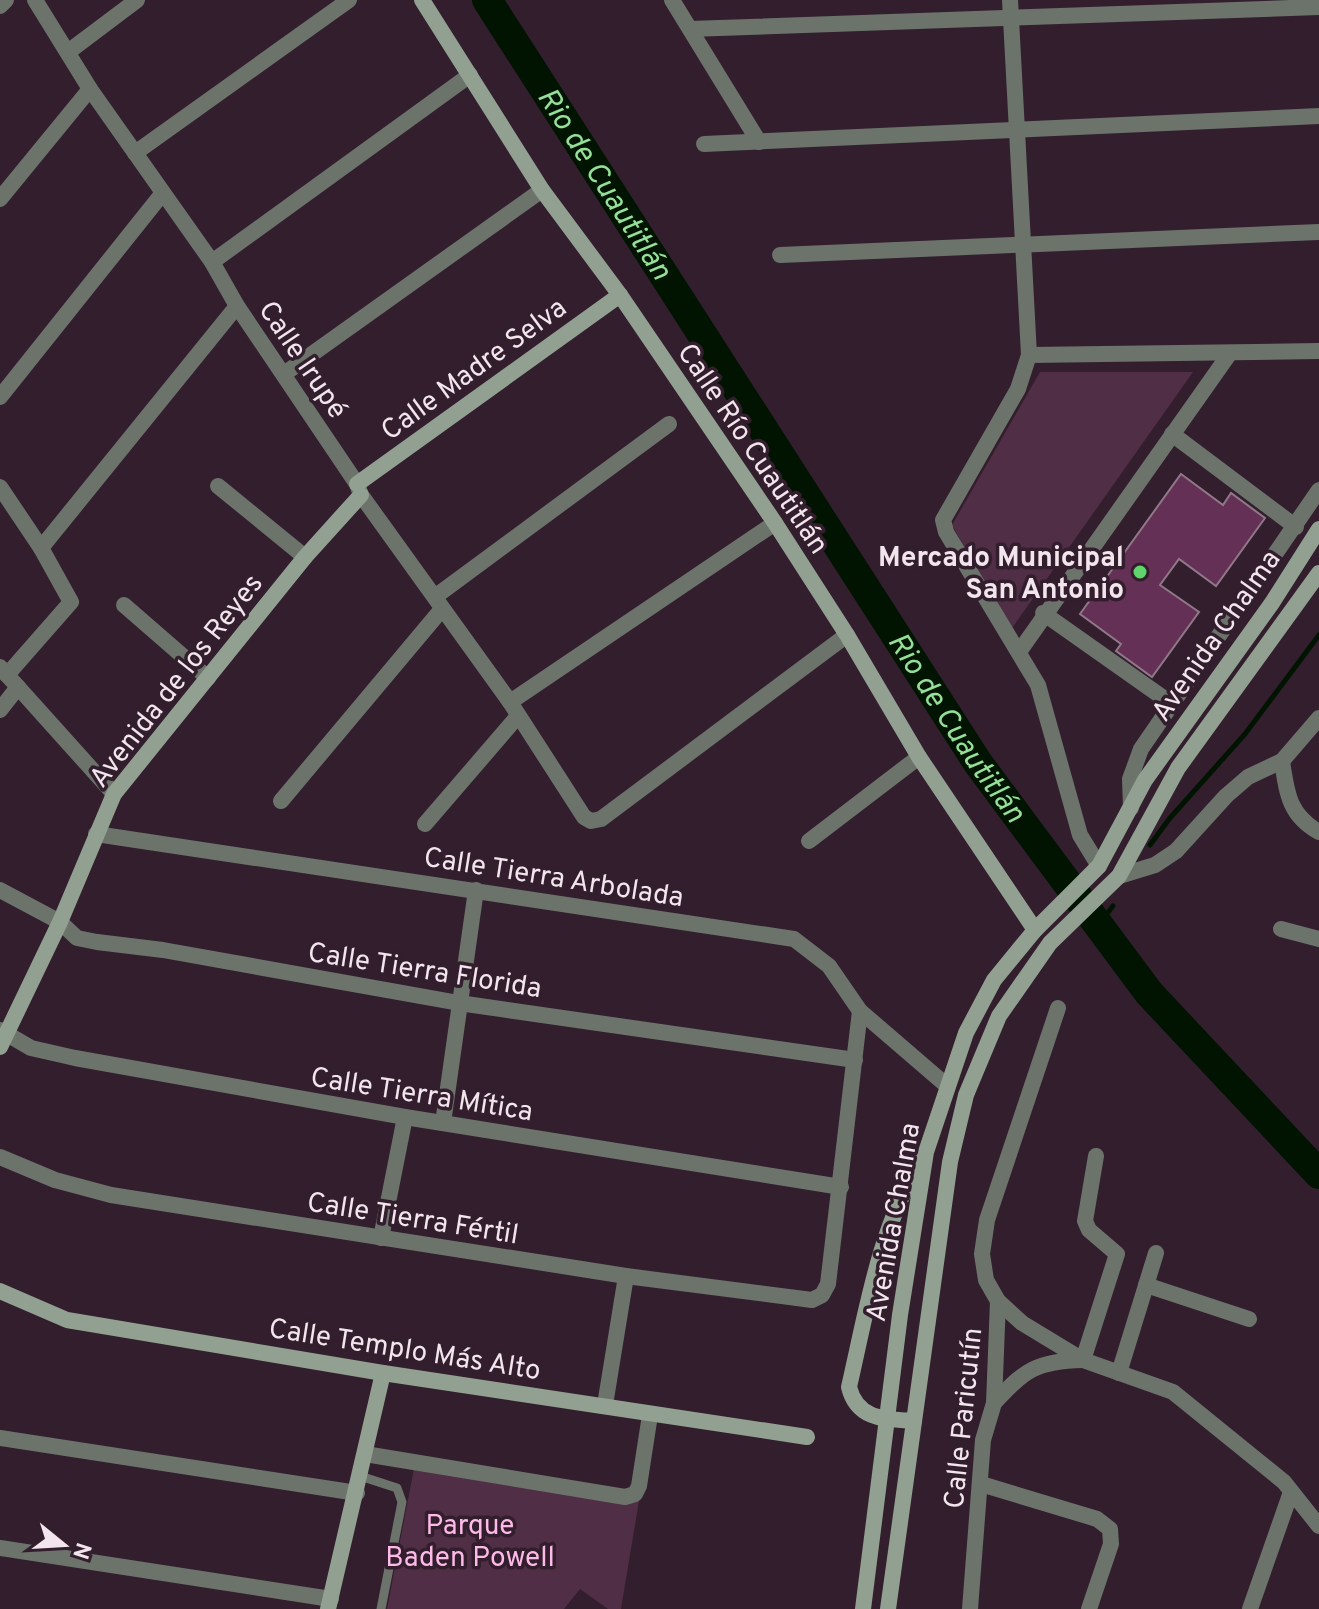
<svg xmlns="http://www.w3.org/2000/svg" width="1319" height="1609" font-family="Overpass,sans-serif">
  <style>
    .green { fill: #502e45 }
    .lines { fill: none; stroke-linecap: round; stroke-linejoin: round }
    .stream { stroke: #001401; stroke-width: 5 }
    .river { stroke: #001401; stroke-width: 30 }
    .building { fill: #643055; stroke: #907888; stroke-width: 2 }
    .lane { stroke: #6b736b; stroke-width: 9 }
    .street { stroke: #6b736b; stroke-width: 16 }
    .secondary { stroke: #92a092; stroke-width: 16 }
    .poi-dot { fill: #5fd56b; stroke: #321e2c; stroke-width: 3 }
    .labels { text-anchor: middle; stroke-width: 7; stroke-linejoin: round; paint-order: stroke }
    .street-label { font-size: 28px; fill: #f2e5ed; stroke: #321e2c }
    .poi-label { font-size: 28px; font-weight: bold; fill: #f2e5ed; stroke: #321e2c; text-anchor: end }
    .park-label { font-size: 28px; fill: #fdb9e7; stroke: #321e2c }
    .water-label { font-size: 30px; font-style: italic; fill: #95df98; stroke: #321e2c }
  </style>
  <rect width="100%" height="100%" fill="#321e2c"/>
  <!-- green -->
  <g class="green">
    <path d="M1040,372H1193L1010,631L952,525Z"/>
    <path d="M415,1463L640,1495L621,1609H608L580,1589L564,1609H387Z"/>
  </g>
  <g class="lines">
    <!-- stream -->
    <g class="stream">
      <path d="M1150,845L1170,818L1245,734L1319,635"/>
      <path d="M1098,925L1113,906"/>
    </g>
    <!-- river -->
    <path class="river" id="s1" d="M487,0L978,763L1149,993L1319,1174"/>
  </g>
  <!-- building -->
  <path class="building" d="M1181,474L1223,505L1231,493L1265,518L1216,586L1179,559L1160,585L1199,612L1152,677L1116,651L1121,644L1080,614Z"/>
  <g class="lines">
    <!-- lane -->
    <path class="lane" d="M360,1476L397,1488L402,1502L381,1609"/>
    <!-- street -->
    <g class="street">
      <path d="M35,0L90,89L212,262L237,306L357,484L361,495L510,702L584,817L591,821L601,819L847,635"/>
      <path d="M672,0L759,142"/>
      <path d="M1010,0L1029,355L1018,389L943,520L946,532L1038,685L1080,835L1099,866"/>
      <path d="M0,6L6,0"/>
      <path d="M690,29L1319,7"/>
      <path d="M68,52L137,0"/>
      <path d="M704,144L1319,116"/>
      <path d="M135,153L349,0"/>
      <path d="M0,199L90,89"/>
      <path d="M780,255L1319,232"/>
      <path d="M212,262L470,75"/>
      <path d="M1029,355L1319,351"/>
      <path d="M284,374L542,190"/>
      <path d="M0,397L162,194"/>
      <path d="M1172,434L1296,527"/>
      <path d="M218,486L305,557"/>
      <path d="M0,487L41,548L71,602L7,675"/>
      <path d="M41,548L237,306"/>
      <path d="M436,596L669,424"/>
      <path d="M124,605L208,678"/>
      <path d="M1043,613L1172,704"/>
      <path d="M1019,652L1230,353"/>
      <path d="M0,667L114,794"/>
      <path d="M510,702L775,523"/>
      <path d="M0,710L18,687"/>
      <path d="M1282,761C1287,794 1289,815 1319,832"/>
      <path d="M281,801L442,609"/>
      <path d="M1131,808L1130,779L1141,749L1319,490"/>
      <path d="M425,824L518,716"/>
      <path d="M96,834L794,939L829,966L860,1011L946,1085"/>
      <path d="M809,841L919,757"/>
      <path d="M1119,876L1155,865L1176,851L1226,796L1248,777L1282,761L1319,718"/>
      <path d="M0,890L60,922L77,938L97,942L163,950L459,1003L855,1060"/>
      <path d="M1281,929L1319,939"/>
      <path d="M0,1030L31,1048L75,1058L405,1117L841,1187"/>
      <path d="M443,1123L476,890"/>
      <path d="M0,1157L55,1180L111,1195L626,1276L812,1300L822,1295L828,1284L860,1011"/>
      <path d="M381,1238L405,1117"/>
      <path d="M1146,1285L1249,1319"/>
      <path d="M998,1301L1022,1323L1083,1360L1173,1392L1284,1482L1319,1526"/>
      <path d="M1083,1360L1117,1254L1089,1230L1085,1221L1096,1156"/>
      <path d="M1119,1373L1156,1253"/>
      <path d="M994,1403C1025,1370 1036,1361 1083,1360"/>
      <path d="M605,1405L626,1276"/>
      <path d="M0,1438L357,1493"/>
      <path d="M365,1454L625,1497L635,1494L639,1486L650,1415"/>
      <path d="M981,1484L1097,1519L1110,1529L1111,1544L1089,1609"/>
      <path d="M0,1548L331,1599"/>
      <path d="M970,1609L983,1440L994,1403L998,1301L986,1280L982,1254L987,1220L1058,1008"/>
      <path d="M1250,1609L1291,1492"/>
    </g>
    <!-- secondary -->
    <g class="secondary">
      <path d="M422,0L542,190L620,295L775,523L847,635L919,757L1035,930"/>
      <path d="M357,484L620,295"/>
      <path d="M0,1047L60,922L114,794L305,557L361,495"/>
      <path d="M0,1291L67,1320L383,1373L807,1437"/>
      <path d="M914,1421C885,1419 857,1420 849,1387C867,1309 879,1229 921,1160"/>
      <path d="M328,1609L383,1373"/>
      <path d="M863,1609L900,1315L926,1152L966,1033L994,980L1035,930L1099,866L1145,780L1272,603L1319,529"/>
      <path d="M888,1609L950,1162L966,1095L999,1016L1050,943L1119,876L1178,768L1319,573"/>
    </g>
  </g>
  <!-- markers -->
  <circle class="poi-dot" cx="1140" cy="572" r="8"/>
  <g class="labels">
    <!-- street labels -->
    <g class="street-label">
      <text transform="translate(304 359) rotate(56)" y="10">Calle Irupé</text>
      <text transform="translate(473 368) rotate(-36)" y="10">Calle Madre Selva</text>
      <text transform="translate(754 448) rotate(56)" y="10">Calle Río Cuautitlán</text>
      <text transform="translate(1215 635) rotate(-55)" y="10">Avenida Chalma</text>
      <text transform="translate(175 680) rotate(-52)" y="10">Avenida de los Reyes</text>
      <text transform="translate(554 876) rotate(9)" y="10">Calle Tierra Arbolada</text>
      <text transform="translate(425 969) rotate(9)" y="10">Calle Tierra Florida</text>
      <text transform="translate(422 1093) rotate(9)" y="10">Calle Tierra Mítica</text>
      <text transform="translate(413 1217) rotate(9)" y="10">Calle Tierra Fértil</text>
      <text transform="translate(892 1222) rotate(-80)" y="10">Avenida Chalma</text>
      <text transform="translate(405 1348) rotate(9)" y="10">Calle Templo Más Alto</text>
      <text transform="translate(962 1418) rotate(-84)" y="10">Calle Paricutín</text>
    </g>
    <!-- poi labels -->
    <g class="poi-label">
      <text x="1124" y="566">Mercado Municipal<tspan x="1124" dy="32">San Antonio</tspan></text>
    </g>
    <!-- park labels -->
    <g class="park-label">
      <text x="470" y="1534">Parque<tspan x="470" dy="32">Baden Powell</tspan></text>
    </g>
    <!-- water labels -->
    <g class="water-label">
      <text dy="10" stroke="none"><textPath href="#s1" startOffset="218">Rio de Cuautitlán</textPath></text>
      <text dy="10" stroke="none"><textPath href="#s1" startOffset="866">Rio de Cuautitlán</textPath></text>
    </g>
  </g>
  <!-- north arrow -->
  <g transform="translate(64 1545) rotate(108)" stroke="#321e2c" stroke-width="6" paint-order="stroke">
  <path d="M0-6L14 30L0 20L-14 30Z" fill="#f2e5ed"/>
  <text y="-12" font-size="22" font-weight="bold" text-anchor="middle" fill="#f2e5ed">N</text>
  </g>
</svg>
